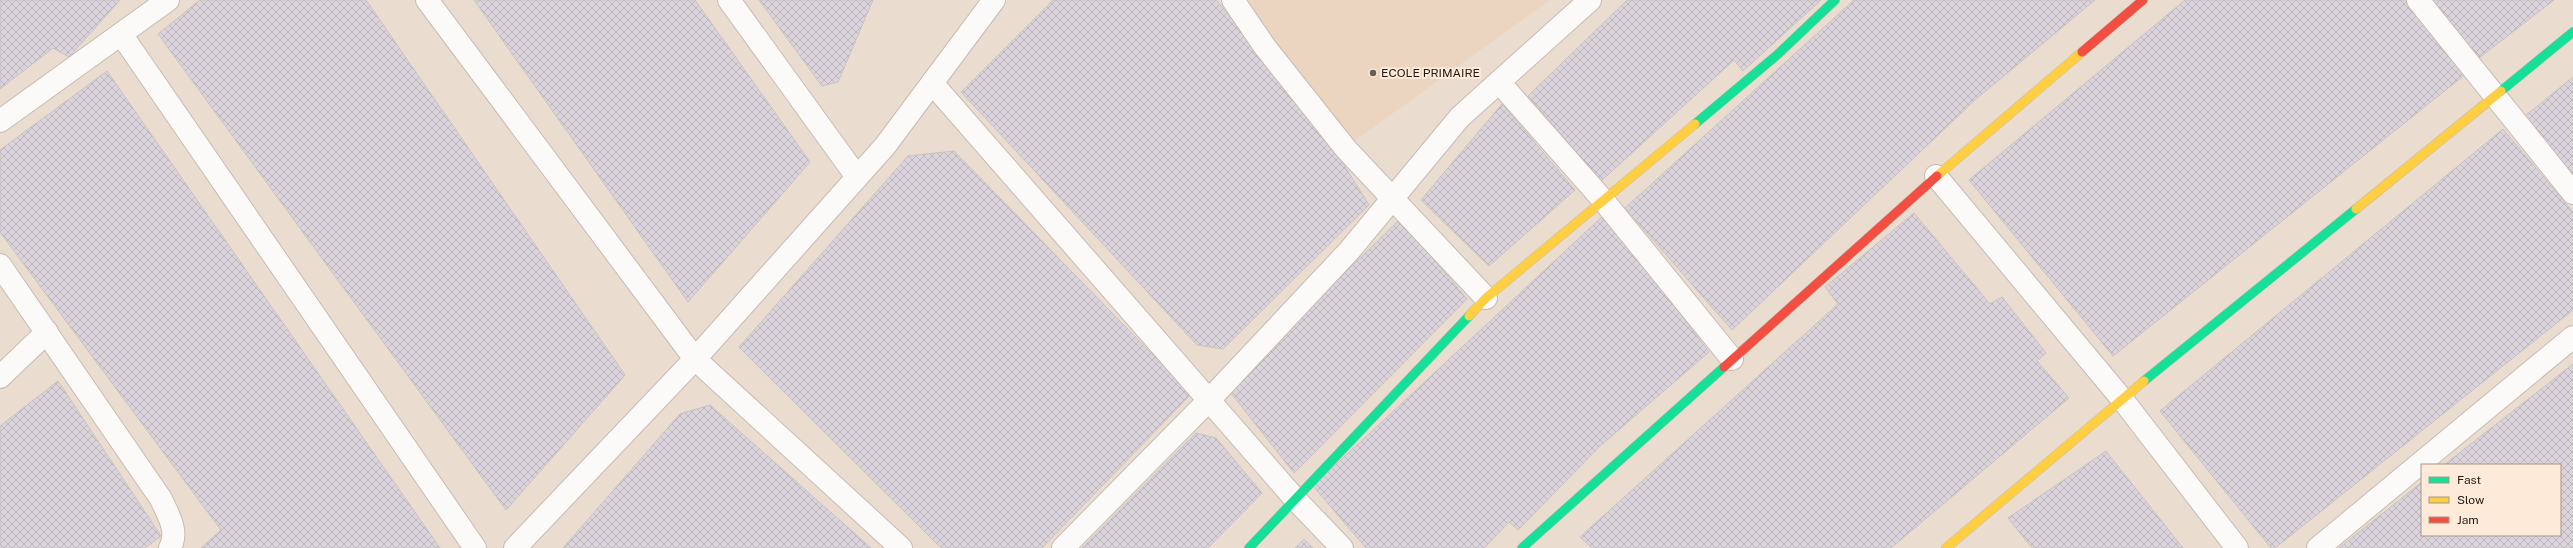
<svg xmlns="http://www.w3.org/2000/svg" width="2573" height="548" font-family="'Public Sans',sans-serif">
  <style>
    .built { fill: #ebd5c0 }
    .building { fill: url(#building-cross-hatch); stroke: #c8c2c1 }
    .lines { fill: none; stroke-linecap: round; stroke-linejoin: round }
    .street-casing { stroke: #c6bbb2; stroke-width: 24 }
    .fast-casing { stroke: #c6bbb2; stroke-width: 10 }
    .slow-casing { stroke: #c6bbb2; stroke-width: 10 }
    .jam-casing { stroke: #c6bbb2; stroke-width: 10 }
    .street { stroke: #fcfaf8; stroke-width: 22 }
    .fast { stroke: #16e098; stroke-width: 9 }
    .slow { stroke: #ffcf43; stroke-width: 9 }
    .jam { stroke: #f24e42; stroke-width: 9 }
    .poi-dot { fill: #685e54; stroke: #fdead9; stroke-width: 1.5 }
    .labels { text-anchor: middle; stroke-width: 4; stroke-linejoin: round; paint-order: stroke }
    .poi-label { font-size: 12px; fill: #221a12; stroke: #fdead9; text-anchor: start }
  </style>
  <defs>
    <pattern id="building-cross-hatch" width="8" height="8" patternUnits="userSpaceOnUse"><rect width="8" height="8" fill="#dbd4dc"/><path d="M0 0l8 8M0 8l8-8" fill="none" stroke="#bcb5bc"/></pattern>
  </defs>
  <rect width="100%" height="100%" fill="#eaddd0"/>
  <!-- built -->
  <path class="built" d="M1244,0H1550L1349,145Z"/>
  <!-- building -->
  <g class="building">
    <path d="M0,0H120L69,57L53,48L0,89Z"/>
    <path d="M200,0H366L625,375L506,510L158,34Z"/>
    <path d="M474,0H695L810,162L688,302Z"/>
    <path d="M759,0H873L838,82L822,86Z"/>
    <path d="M1053,0H1216L1309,109L1369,205L1223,349L1197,345L961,92Z"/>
    <path d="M1627,0H1821L1743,71L1734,60L1601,181L1528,96Z"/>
    <path d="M1854,0H2095L1975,100L1732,330L1625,208Z"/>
    <path d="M2185,0H2409L2467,73L2113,356L1969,180Z"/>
    <path d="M2432,0H2554L2479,58Z"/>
    <path d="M107,71L440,548H201L221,530L0,232V150Z"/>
    <path d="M2573,77V176L2525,116Z"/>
    <path d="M1502,104L1575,190L1489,266L1421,200Z"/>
    <path d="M2503,129L2573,212V310L2275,548H2271L2160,411Z"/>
    <path d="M954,151L1191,394L1042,548H941L739,347L908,156Z"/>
    <path d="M1914,213L1990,304L2002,297L2046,353L2037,361L2069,398L1891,548H1592L1580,537L1838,304L1825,287Z"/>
    <path d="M1605,214L1709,352L1600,446L1518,530L1509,522L1484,548H1366L1313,486Z"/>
    <path d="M1400,219L1467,299L1294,473L1227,388Z"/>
    <path d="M2573,364V548H2339L2422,482V535H2560V465H2444Z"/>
    <path d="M58,381L161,536L145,548H0V426Z"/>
    <path d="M710,405L871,548H563L680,414Z"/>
    <path d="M1196,433L1216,438L1262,493L1208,548H1082Z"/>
    <path d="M2106,451L2183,548H2032L2008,518Z"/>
    <path d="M1304,539L1313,548H1295Z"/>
  </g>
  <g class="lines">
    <!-- street casing -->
    <g class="street-casing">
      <g id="street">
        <path d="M427,0L695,359L901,548"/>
        <path d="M729,0L857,177"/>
        <path d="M1233,0L1265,47L1346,149L1486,298"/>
        <path d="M2418,0L2573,193"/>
        <path d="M121,34L475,548"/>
        <path d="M1499,82L1603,200L1732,359"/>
        <path d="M932,83L1296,500L1342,548"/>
        <path d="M0,121L168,0"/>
        <path d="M1936,176L2122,399L2237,548"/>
        <path d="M0,265L161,499C168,515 179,531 170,548"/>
        <path d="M0,377L47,332"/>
        <path d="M515,548L695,359L885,146L994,0"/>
        <path d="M1063,548L1210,399L1349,251L1460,117L1590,0"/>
        <path d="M2318,548L2573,337"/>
      </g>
    </g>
    <!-- fast casing -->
    <g class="fast-casing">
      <g id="fast">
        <path d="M2501,91L2573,32"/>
        <path d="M1695,124L1777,55L1835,0"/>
        <path d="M2144,381L2356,209"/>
        <path d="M1249,548L1469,316"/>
        <path d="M1522,548L1724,367"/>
      </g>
    </g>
    <!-- slow casing -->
    <g class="slow-casing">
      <g id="slow">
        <path d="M1937,176L2082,52"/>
        <path d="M2356,209L2501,91"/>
        <path d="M1469,316L1486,298L1695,124"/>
        <path d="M1946,548L2144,381"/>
      </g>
    </g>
    <!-- jam casing -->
    <g class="jam-casing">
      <g id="jam">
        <path d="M2082,52L2143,0"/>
        <path d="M1724,367L1937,176"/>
      </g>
    </g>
    <!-- street -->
    <use href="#street" class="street"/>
    <!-- fast -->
    <use href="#fast" class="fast"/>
    <!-- slow -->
    <use href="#slow" class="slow"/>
    <!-- jam -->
    <use href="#jam" class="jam"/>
  </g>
  <!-- markers -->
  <circle class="poi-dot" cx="1373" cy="73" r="4"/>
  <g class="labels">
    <!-- poi labels -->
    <g class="poi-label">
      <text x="1381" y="77">ECOLE PRIMAIRE</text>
    </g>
  </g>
  <!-- legend -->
  <rect x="2421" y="464" width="140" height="72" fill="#fdead9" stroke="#a59789"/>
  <rect x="2429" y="477" width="20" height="6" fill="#16e098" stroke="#a59789"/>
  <text x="2457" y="484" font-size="12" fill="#221a12">Fast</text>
  <rect x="2429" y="497" width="20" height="6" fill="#ffcf43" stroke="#a59789"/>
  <text x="2457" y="504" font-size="12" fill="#221a12">Slow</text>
  <rect x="2429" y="517" width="20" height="6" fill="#f24e42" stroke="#a59789"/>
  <text x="2457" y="524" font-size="12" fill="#221a12">Jam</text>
</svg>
